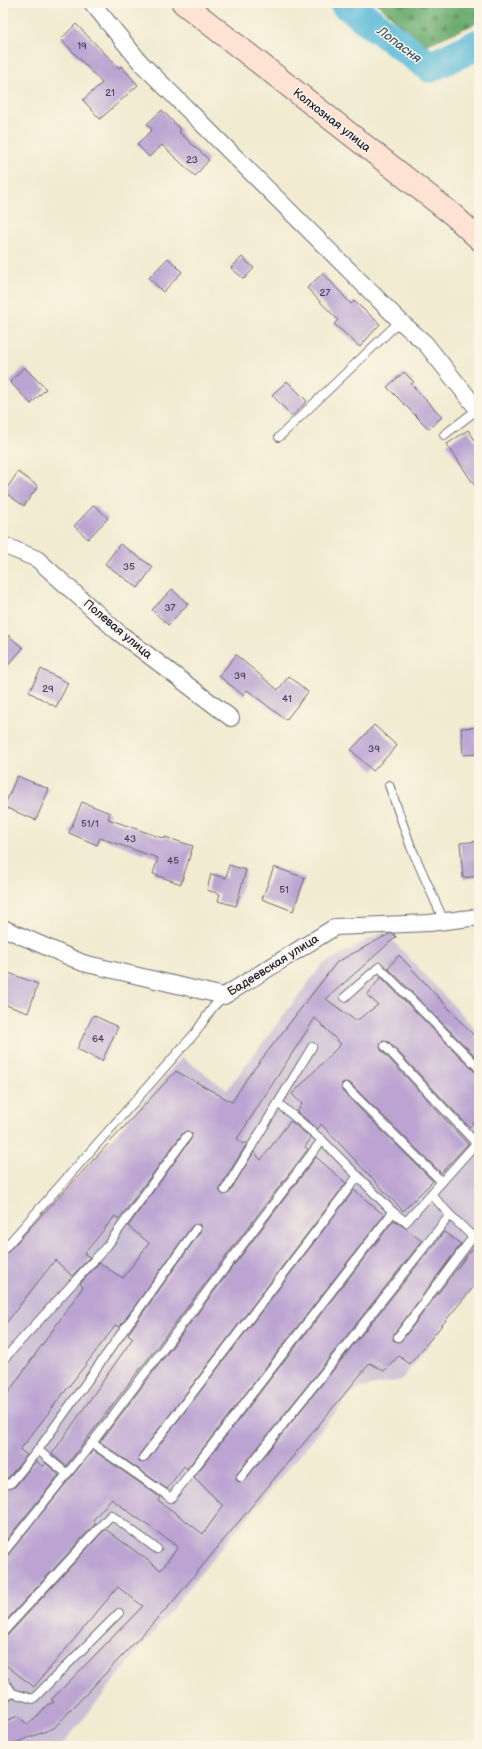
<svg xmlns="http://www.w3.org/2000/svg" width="482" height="1749" font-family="'Balsamiq Sans',sans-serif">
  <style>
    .industrial { fill: #cbbfd5 }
    .forest { fill: url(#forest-firs); stroke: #466754 }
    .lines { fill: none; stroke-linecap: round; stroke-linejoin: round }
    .river { stroke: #5bbbda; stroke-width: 31 }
    .building { fill: #bba4d2 }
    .service-casing { stroke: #6b6870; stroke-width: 10 }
    .minor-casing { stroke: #6b6870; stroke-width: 18 }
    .secondary-casing { stroke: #6b6870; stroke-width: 24 }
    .service { stroke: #fff; stroke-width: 8 }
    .minor { stroke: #fff; stroke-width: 16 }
    .secondary { stroke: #fee3d2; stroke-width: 22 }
    .labels { text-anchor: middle; stroke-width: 3; stroke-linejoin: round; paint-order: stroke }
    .number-label { font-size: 10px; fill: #484261 }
    .street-label { font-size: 12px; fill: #22223b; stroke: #fcf5e5 }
    .water-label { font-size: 13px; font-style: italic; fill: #365873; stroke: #fcf5e5 }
  </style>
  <defs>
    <pattern id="forest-firs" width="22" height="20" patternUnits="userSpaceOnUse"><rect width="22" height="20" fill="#6aac6e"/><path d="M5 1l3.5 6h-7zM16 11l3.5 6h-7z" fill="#578c5c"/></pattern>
  </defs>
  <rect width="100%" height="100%" fill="#fcf5e5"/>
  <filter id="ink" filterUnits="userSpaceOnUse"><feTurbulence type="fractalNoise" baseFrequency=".025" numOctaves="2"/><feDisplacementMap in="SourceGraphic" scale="8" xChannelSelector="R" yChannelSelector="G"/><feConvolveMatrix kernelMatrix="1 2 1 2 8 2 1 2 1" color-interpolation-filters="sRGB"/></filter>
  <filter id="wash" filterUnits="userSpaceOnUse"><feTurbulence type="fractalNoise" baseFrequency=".012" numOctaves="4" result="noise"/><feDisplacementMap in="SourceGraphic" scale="16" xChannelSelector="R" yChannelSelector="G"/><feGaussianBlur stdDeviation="0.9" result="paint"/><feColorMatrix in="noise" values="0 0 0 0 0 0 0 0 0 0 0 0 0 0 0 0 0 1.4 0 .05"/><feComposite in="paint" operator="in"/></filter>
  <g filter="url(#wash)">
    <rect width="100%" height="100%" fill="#f2ebd1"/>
    <!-- industrial -->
    <path class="industrial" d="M384,931L479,1033V1281L401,1380L355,1389L210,1562L64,1743L58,1746H3V1265L182,1057L227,1090L322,965Z"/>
    <!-- forest -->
    <path class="forest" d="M377,3H479V22L423,46Z"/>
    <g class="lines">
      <!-- river -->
      <path class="river" d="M345,3L430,67L479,44"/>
    </g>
    <g id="blocks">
      <!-- building -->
      <g class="building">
        <path d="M76,24L119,68L121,66L138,85L100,119L83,100L102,83L61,39Z"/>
        <path d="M162,110L181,130L179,132L209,160L195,176L162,145L149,157L137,144L152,130L147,124Z"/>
        <path d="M242,257L254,268L244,279L231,268Z"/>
        <path d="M168,258L182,272L163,292L149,278Z"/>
        <path d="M323,273L351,304L354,301L380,324L360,347L334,324L338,320L307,288Z"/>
        <path d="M24,367L46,389L31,404L10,382Z"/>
        <path d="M404,372L414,382L411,384L442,417L429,429L387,387Z"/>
        <path d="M287,381L307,401L292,416L272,395Z"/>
        <path d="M468,430L479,446V492L447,444Z"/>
        <path d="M18,472L38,486L24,506L4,492Z"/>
        <path d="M94,505L108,518L88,539L74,526Z"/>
        <path d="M120,544L153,567L138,588L105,564Z"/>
        <path d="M172,589L188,604L168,625L152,610Z"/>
        <path d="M3,631L23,648L3,671Z"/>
        <path d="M236,655L278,690L289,676L308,692L286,720L247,690L243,695L219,676Z"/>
        <path d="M41,669L68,683L56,707L29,692Z"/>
        <path d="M374,725L397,746L373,771L351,750Z"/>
        <path d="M479,727V754L463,755L461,728Z"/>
        <path d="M17,776L49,789L36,820L4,807Z"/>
        <path d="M82,802L110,813L108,819L165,839V837L193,846L181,884L153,874L158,858L100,838L97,845L69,833Z"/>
        <path d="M479,841V876L463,878L460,843Z"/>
        <path d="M229,865L246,870L236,906L218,901L220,894L207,890L211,874L226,878Z"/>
        <path d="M274,867L305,878L293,911L262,899Z"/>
        <path d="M389,934H394L396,937L326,999L356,1021L378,1005L367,995L381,977L475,1072L479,1073V1118L469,1127L389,1042L383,1041L380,1045L381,1050L468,1144L441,1173L350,1083L345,1082L342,1083V1091L433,1181L403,1211L321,1124L318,1129L297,1112L302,1104L292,1094L341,1044L315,1018L237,1139L243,1144L245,1142L247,1144L220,1187V1192L224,1195L229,1193L254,1152L261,1160L290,1121L311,1138L305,1147L308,1149L66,1466L52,1454L133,1338L128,1334L200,1232L201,1227L199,1224L192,1226L119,1328L116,1325L20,1450L27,1455L8,1478L3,1479V1400L83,1287L80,1284L99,1263L123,1278L149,1243L128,1226L191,1139L192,1133L187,1131L183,1133L119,1219L115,1216L84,1254L90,1257L72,1276L55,1260L3,1327V1257L176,1071L232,1102L247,1078L337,962Z"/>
        <path d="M399,955L479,1041V1060L388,968Z"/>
        <path d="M6,972L38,984L28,1013L3,1004V982Z"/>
        <path d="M93,1015L118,1027L102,1061L77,1049Z"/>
        <path d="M316,1157L346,1183L139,1455V1462L143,1463L147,1461L354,1190L384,1215L187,1469L184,1466L167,1489L100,1442Z"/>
        <path d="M394,1220L422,1241L237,1474L236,1479L238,1482L245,1480L444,1232L461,1244L394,1334L393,1340L398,1342L402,1340L479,1240V1280L410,1364L399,1356L384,1371L370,1363L170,1605L54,1728L7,1746H3V1722L18,1716L28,1725L47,1705L54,1702L51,1700L143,1606L118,1587L34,1687L3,1663V1637L7,1636L105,1529L161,1570L178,1547L111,1499L93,1520L96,1523L3,1624V1558L7,1556L93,1450L160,1497L158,1500L203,1534L223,1506L194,1477Z"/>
        <path d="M36,1461L43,1467L46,1463L59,1475L3,1544V1490L15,1487Z"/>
      </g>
    </g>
  </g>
  <g filter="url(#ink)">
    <use href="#blocks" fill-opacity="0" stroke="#6b6870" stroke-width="1"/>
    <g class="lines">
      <!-- service casing -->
      <g class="service-casing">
        <g id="service">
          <path d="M444,435L478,409"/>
          <path d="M279,437L400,321"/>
          <path d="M389,785L411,847L444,921"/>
          <path d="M345,997L379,967L479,1068"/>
          <path d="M385,1046L476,1143"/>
          <path d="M312,1047L278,1103L322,1140"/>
          <path d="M346,1087L442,1182"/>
          <path d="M225,1190L278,1103"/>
          <path d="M3,1250L196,1032L213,1007L224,996"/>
          <path d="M398,1337L473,1237L450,1215"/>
          <path d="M3,1360L107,1246L187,1136"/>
          <path d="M92,1443L322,1140L393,1212"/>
          <path d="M38,1450L196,1229"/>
          <path d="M143,1458L358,1176"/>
          <path d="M241,1477L450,1215L431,1194"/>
          <path d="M3,1485L11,1483L38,1450L66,1473"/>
          <path d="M3,1553L92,1443L171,1498L393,1212L406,1222L479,1140"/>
          <path d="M3,1632L111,1515L157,1549"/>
          <path d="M3,1679L12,1693L3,1699"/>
          <path d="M12,1693L33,1699L119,1613"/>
        </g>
      </g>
      <!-- minor casing -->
      <g class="minor-casing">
        <g id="minor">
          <path d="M92,3L141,63L400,321L425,343L479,411"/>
          <path d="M3,545L37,559L118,632L231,718"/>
          <path d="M3,928L83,963L224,996L335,927L429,923L479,917"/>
        </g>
      </g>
      <!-- secondary casing -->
      <g class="secondary-casing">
        <path id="secondary" d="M183,3L452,214L479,239"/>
      </g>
      <!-- service -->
      <use href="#service" class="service"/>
      <!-- minor -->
      <use href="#minor" class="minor"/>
      <!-- secondary -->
      <use href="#secondary" class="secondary"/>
    </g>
  </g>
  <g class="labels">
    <!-- number labels -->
    <g class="number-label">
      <text x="82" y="49">19</text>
      <text x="110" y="96">21</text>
      <text x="192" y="163">23</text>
      <text x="325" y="296">27</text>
      <text x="129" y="570">35</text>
      <text x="170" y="611">37</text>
      <text x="240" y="679">39</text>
      <text x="48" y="692">29</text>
      <text x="287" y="702">41</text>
      <text x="374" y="752">39</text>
      <text x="90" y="827">51/1</text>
      <text x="130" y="842">43</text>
      <text x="173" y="864">45</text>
      <text x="284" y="893">51</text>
      <text x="98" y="1042">64</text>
    </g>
    <!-- street labels -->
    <g class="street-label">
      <text transform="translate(332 120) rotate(38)" y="4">Колхозная улица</text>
      <text transform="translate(118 629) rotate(40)" y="4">Полевая улица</text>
      <text transform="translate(273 965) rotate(-32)" y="4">Бадеевская улица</text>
    </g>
    <!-- water labels -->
    <g class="water-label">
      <text transform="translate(400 44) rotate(37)" y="5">Лопасня</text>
    </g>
  </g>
  <!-- margin -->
  <rect width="482" height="1749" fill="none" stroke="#fcf5e5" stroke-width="16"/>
</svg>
